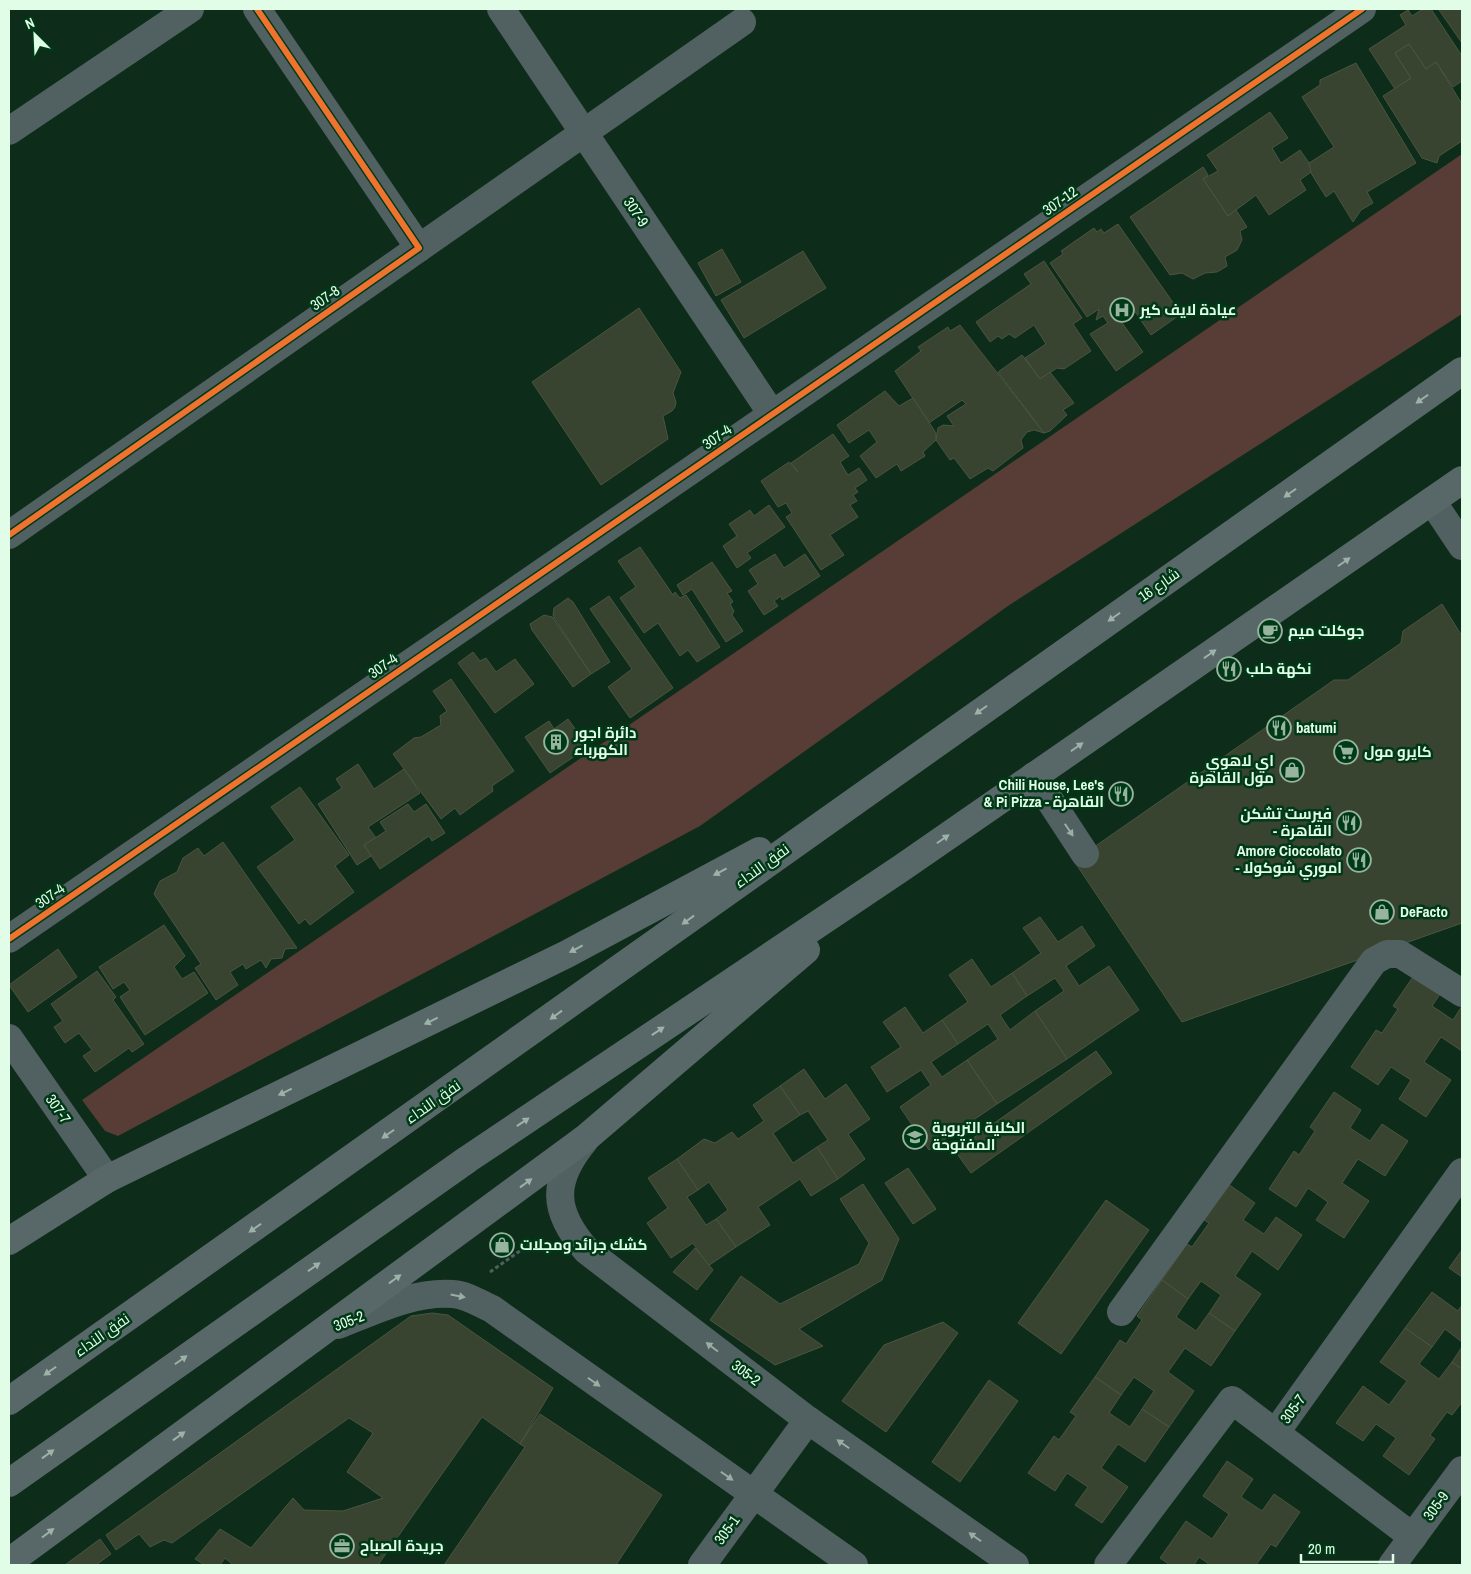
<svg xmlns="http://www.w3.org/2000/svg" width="1471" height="1574" font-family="'Archivo Narrow',Cairo,sans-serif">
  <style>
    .green { fill: #573d36 }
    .building { fill: #38442f; stroke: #4a5542 }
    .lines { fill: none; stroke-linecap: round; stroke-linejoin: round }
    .path { stroke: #4e605c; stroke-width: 3; stroke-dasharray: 4 2.5; stroke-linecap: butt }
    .minor { stroke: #516061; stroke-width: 28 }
    .major { stroke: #586868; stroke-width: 28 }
    .cycleway-casing { stroke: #003917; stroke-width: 9 }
    .cycleway { stroke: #ef722f; stroke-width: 6 }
    .oneway { fill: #9db2a8 }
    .oneway2 { fill: #9aaea4 }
    .labels { text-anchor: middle; stroke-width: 5; stroke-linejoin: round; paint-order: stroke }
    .street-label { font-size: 15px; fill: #e2fde7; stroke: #003917 }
    .poi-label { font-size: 15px; font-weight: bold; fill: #e2fde7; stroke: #003917; text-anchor: start }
  </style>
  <rect width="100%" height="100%" fill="#0d2c1a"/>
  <!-- green -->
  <path class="green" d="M1462,154V314L1008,606L700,826L118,1136L105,1131L82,1100Z"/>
  <!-- building -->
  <g class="building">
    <path d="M1423,9H1431L1462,56V81L1453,87L1436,62L1426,69L1409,44L1395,53L1411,78L1395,89L1369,49L1406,25L1400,15L1408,10L1412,16Z"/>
    <path d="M1440,9H1462V43L1439,10Z"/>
    <path d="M1409,44L1426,69L1436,62L1462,104V141L1439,156L1437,163L1422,158L1383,96L1411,78L1395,53Z"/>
    <path d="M1356,63L1416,163L1367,192L1373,203L1361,210L1353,222L1334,191L1326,197L1306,165L1334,147L1302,97L1320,85V80Z"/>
    <path d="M1270,112L1288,138L1272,148L1281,163L1300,150L1309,163L1311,172L1300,180L1306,190L1269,215L1256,195L1228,216L1203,179L1218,171L1207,155Z"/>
    <path d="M1203,167L1208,175L1203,179L1228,216L1236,210L1247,227L1240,231L1242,240L1237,250L1225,257L1227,266L1217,272L1205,273L1193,279L1182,273L1170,275L1130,217Z"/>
    <path d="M1118,224L1181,314L1151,335L1134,310L1120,320L1143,352L1116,371L1090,334L1108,323L1103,316L1096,320L1099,309L1087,317L1050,263L1063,254L1061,251L1094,228L1097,232L1101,229L1104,233Z"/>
    <path d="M722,249L741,282L716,296L698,263Z"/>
    <path d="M803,251L826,288L744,338L721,300Z"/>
    <path d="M1044,261L1082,318L1073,324L1091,351L1064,369L1057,368L1040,379L1025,358L1046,344L1034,325L1015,338L1009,334L1002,339L998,336L990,342L976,322L1031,284L1024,274Z"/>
    <path d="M639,308L681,372L673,393L676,402L675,407L672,411L663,416L668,439L601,485L532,382Z"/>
    <path d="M960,325L1044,433L1034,430L1027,432L1021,440L1023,448L993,471L988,468L970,479L954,458L950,460L936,440L938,428L943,425L954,426L947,416L966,404L962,400L929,423L895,371L921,351L918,347L948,327L950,331Z"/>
    <path d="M1022,355L1040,379L1050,372L1074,403L1063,410L1067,415L1050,431L1044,433L998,372Z"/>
    <path d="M885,391L899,406L913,398L936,433V440L923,452L925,456L901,471L897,464L876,478L860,456L877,442L869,430L849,443L837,425Z"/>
    <path d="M833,434L849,456L840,462L848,475L859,468L867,480L855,488L858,492L853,495L857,501L850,505L858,517L830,535L844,555L821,570L786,517L792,513L786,503L778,507L761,481L789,462L798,472L791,463Z"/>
    <path d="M769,505L785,527L747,553L751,558L737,568L723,546L737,536L729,524L750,510L754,516Z"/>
    <path d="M640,547L673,595L675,592L680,598L686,595L720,647L697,662L688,650L680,656L658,623L644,633L620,598L636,587L618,561Z"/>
    <path d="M775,554L784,568L805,554L820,576L782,600L781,596L774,601L778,606L764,615L748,591L758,584L749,570Z"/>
    <path d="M712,562L732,591L727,593L733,602L730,604L734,611L732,615L743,631L726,642L692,589L683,595L677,585Z"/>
    <path d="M609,596L673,688L630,718L608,687L632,669L590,609Z"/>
    <path d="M568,598L573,602L610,662L591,674L553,616L554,608Z"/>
    <path d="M1442,604L1462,636V923L1182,1022L1074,861L1334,680H1348L1401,643L1403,631Z"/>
    <path d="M544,615L552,617L591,674L573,687L532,630L530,624Z"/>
    <path d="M473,652L480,661L486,658L496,672L515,659L534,684L495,713L458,663Z"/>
    <path d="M451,679L514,771L492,786L493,791L460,815L455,808L441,819L393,754L414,738L421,737L441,725L440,716L447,711L433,691Z"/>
    <path d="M568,719L588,747L550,773L525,737L549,721L554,729Z"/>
    <path d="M358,764L374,789L404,769L420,793L368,827L376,838L364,845L371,856L357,865L318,804L342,788L336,779Z"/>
    <path d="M300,787L349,855L335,866L354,892L310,925L305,919L299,924L257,867L295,840L271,807Z"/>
    <path d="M408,804L414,812L426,804L445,833L432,841L429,836L380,869L364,845L386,831L380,822Z"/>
    <path d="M223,842L297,948L285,949L282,958L271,959L266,968L261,960L246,969L243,964L230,972L238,985L216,1000L195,968L201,964L154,894L160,881L177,872L183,858L198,848L204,856Z"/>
    <path d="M1040,917L1058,942L1082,926L1095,946L1066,966L1079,986L1109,966L1139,1010L1067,1059L1035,1011L1064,991L1055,978L1027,996L1012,973L1041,953L1023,928Z"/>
    <path d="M164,925L185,956L174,967L182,979L194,972L208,993L145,1035L120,997L130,990L124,982L113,989L99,967Z"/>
    <path d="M58,949L77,977L28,1012L9,985Z"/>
    <path d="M972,959L991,987L1012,973L1027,996L1000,1015L1010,1030L1035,1011L1067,1059L997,1104L967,1060L998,1039L988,1024L958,1044L942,1020L968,1002L949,975Z"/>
    <path d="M97,971L116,997L113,1000L144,1044L132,1052L129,1048L95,1072L83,1056L92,1050L79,1033L65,1043L54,1027L63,1021L51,1004Z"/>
    <path d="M1417,971L1444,988L1432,1006L1453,1020L1462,1006V1051L1441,1037L1424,1062L1451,1080L1426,1117L1399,1099L1411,1080L1391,1067L1378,1085L1351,1067L1376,1030L1382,1033L1398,1009L1393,1006Z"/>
    <path d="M905,1007L923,1033L942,1020L958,1044L931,1062L942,1077L967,1060L997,1104L929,1150L900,1107L931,1085L921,1070L887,1092L871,1067L901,1047L883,1022Z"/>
    <path d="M1096,1051L1112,1073L971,1173L955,1151Z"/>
    <path d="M804,1069L825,1099L846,1084L870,1119L848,1134L865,1159L838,1179L817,1147L828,1140L808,1111L800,1115L780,1086Z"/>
    <path d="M780,1086L800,1115L773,1133L793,1163L817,1147L838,1179L811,1196L800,1179L758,1207L770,1225L736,1247L716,1219L728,1210L709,1182L698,1190L677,1159L704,1139L715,1143L732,1132L738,1139L764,1121L753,1105Z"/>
    <path d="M1334,1092L1361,1110L1350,1128L1370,1141L1382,1124L1408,1141L1385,1176L1358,1159L1342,1183L1369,1201L1344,1238L1316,1220L1328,1202L1308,1188L1296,1207L1269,1189L1294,1151L1299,1155L1315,1131L1310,1127Z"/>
    <path d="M677,1159L698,1190L687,1197L706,1225L716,1219L736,1247L708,1266L693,1243L671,1258L647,1223L668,1208L648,1178Z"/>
    <path d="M908,1168L936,1209L913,1224L885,1183Z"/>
    <path d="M863,1184L899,1239L882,1280L799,1329L823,1346L775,1365L710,1320L741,1276L780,1304L859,1264L869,1243L840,1199Z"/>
    <path d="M1228,1184L1255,1203L1243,1220L1264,1234L1276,1217L1302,1235L1278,1270L1252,1251L1235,1276L1261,1294L1235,1331L1209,1313L1221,1295L1201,1281L1188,1299L1162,1280L1187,1244L1192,1247L1209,1223L1204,1220Z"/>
    <path d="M1106,1200L1149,1230L1061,1354L1018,1323Z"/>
    <path d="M695,1248L713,1270L697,1290L673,1272Z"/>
    <path d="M1462,1250V1277L1449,1268Z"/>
    <path d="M1162,1280L1188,1299L1176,1317L1196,1331L1209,1313L1235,1331L1211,1366L1185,1348L1168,1372L1194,1391L1169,1427L1142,1409L1154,1391L1134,1377L1121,1395L1095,1377L1120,1340L1126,1344L1142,1320L1137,1316Z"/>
    <path d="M1432,1292L1458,1311L1462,1305V1342L1445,1329L1432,1347L1405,1328Z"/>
    <path d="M432,1313L448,1315L553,1388L520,1444L482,1417L378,1565H233L225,1558L220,1565H205L195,1559L220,1529L251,1548L293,1498L304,1510L343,1511L383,1498L347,1472L373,1433L349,1418L172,1543L164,1540L150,1547L139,1534L116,1550L106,1535L411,1316Z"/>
    <path d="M943,1322L958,1333L886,1432L842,1401L884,1345Z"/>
    <path d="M1405,1328L1432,1347L1419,1364L1439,1379L1452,1362L1462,1369V1402L1452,1415L1447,1412L1430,1435L1435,1439L1409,1475L1383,1456L1396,1438L1376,1424L1363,1441L1336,1423L1363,1386L1389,1405L1407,1381L1380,1362Z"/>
    <path d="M1462,1347V1369L1452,1362Z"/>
    <path d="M1095,1377L1121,1395L1109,1413L1130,1427L1142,1409L1169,1427L1145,1462L1118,1444L1101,1468L1128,1487L1102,1523L1075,1505L1088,1487L1067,1473L1055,1491L1028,1473L1054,1436L1059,1440L1076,1416L1070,1412Z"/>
    <path d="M989,1380L1018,1401L960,1482L932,1462Z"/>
    <path d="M540,1414L662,1495L616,1565H444L525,1447L520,1444Z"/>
    <path d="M1227,1461L1253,1479L1241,1497L1262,1511L1274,1494L1300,1512L1276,1547L1271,1544L1256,1565H1210L1199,1557L1194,1565H1170L1160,1558L1186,1521L1212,1539L1229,1514L1203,1496Z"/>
    <path d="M100,1539L111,1554L96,1565H65Z"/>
  </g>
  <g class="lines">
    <!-- path -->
    <path class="path" d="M490,1272L534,1241"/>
    <!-- minor -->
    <g class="minor">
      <path d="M501,9L772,414"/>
      <path d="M9,131L190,9"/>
      <path d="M419,248L742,22"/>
      <path d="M1432,501L1462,546"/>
      <path d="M9,535L419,248L257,9"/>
      <path d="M1034,776L1085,854"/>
      <path d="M9,939L1362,9"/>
      <path d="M9,1038L107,1179"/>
      <path d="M585,1140C551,1181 552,1211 587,1251L808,1420L1015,1565"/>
      <path d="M1121,1312L1374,961L1387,954H1400L1462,993"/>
      <path d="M338,1325C374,1311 414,1291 453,1294C467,1295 479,1303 492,1309L854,1565"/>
      <path d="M1276,1432L1462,1172"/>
      <path d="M702,1565L808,1420"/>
      <path d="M1108,1565L1232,1400L1413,1537"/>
      <path d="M1392,1565L1462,1470"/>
    </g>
    <!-- major -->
    <g class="major">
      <path d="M9,1241L107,1179L567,954L759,851"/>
      <path d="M9,1401L1462,371"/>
      <path d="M9,1483L468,1159L903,867L1462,480"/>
      <path d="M9,1562L587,1137L806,950"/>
    </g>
    <!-- cycleway casing -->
    <g class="cycleway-casing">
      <g id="cycleway">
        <path d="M9,535L419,248L257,9"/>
        <path d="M9,939L1362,9"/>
      </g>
    </g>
    <!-- cycleway -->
    <use href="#cycleway" class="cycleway"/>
  </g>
  <!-- one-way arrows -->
  <defs><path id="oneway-solid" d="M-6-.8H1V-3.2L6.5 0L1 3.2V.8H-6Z" transform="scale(1.25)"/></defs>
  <g class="oneway">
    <use href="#oneway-solid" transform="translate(1422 399) rotate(145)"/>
    <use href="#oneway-solid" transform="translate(1290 493) rotate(145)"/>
    <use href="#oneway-solid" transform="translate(1344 562) rotate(-35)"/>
    <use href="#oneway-solid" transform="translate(1114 617) rotate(145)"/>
    <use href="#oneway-solid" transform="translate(1210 654) rotate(-35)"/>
    <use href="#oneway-solid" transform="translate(981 710) rotate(145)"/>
    <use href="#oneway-solid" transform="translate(1077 747) rotate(-35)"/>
    <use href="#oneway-solid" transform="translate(943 839) rotate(-35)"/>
    <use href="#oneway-solid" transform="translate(720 872) rotate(152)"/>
    <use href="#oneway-solid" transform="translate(688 920) rotate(144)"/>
    <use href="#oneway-solid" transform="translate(576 949) rotate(152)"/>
    <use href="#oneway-solid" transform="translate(556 1015) rotate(144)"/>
    <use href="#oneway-solid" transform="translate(431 1021) rotate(154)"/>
    <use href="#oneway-solid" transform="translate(658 1031) rotate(-34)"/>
    <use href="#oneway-solid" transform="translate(285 1092) rotate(154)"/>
    <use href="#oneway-solid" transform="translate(523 1122) rotate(-34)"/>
    <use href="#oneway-solid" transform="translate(388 1134) rotate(145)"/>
    <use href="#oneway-solid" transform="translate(526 1183) rotate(-36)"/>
    <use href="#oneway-solid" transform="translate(255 1228) rotate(145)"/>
    <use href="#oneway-solid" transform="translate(314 1267) rotate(-35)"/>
    <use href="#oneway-solid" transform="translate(395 1279) rotate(-36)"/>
    <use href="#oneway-solid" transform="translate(181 1360) rotate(-35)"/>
    <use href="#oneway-solid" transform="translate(50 1371) rotate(145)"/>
    <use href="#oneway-solid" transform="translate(179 1436) rotate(-36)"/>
    <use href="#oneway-solid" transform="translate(48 1454) rotate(-36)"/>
    <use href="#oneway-solid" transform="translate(48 1533) rotate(-37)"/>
  </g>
  <g class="oneway2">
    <use href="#oneway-solid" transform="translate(1069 830) rotate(56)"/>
    <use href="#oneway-solid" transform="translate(458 1296) rotate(11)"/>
    <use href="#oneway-solid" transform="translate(712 1347) rotate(-143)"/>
    <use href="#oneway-solid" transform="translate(594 1382) rotate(35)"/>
    <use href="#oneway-solid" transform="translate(843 1444) rotate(-145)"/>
    <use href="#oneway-solid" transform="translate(727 1476) rotate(35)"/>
    <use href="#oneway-solid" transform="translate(975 1537) rotate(-145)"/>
  </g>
  <!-- icons -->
  <defs>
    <g id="hospital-ring" transform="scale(1.25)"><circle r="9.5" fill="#003917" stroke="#97b49f" stroke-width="1.5"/><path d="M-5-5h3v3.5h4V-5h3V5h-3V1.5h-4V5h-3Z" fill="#97b49f"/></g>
    <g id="cafe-ring" transform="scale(1.25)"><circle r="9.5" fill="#003917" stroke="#97b49f" stroke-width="1.5"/><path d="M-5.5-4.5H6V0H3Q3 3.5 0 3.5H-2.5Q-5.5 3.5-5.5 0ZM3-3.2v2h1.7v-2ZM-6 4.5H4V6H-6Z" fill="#97b49f"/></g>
    <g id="restaurant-ring" transform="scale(1.25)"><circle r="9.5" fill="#003917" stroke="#97b49f" stroke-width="1.5"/><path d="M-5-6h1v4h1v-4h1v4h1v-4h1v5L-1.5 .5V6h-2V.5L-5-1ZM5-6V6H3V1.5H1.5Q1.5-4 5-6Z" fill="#97b49f"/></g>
    <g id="building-ring" transform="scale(1.25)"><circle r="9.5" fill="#003917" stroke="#97b49f" stroke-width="1.5"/><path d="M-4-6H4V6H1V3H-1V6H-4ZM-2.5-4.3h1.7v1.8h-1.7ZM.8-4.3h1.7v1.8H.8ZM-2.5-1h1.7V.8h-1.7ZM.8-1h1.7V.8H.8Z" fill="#97b49f"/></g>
    <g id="supermarket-ring" transform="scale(1.25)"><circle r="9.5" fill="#003917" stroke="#97b49f" stroke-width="1.5"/><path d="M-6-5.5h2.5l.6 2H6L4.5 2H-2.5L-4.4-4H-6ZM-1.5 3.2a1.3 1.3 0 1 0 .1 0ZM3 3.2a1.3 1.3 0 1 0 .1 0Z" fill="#97b49f"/></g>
    <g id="shop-ring" transform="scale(1.25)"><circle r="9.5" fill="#003917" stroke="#97b49f" stroke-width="1.5"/><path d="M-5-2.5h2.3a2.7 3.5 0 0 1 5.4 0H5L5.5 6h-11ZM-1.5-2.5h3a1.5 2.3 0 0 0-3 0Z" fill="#97b49f"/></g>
    <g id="university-ring" transform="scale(1.25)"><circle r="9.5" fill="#003917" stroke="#97b49f" stroke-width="1.5"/><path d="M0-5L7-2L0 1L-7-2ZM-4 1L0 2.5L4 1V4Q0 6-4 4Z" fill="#97b49f"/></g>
    <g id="office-ring" transform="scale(1.25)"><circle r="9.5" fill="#003917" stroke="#97b49f" stroke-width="1.5"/><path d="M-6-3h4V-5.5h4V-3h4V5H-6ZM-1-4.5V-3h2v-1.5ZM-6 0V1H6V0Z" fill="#97b49f"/></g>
  </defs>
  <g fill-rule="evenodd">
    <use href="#hospital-ring" x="1122" y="310"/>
    <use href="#cafe-ring" x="1270" y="631"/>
    <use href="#restaurant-ring" x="1229" y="669"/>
    <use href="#restaurant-ring" x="1279" y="728"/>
    <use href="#building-ring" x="556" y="742"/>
    <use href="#supermarket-ring" x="1346" y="752"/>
    <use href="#shop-ring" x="1292" y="770"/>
    <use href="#restaurant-ring" x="1121" y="794"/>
    <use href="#restaurant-ring" x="1349" y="823"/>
    <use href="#restaurant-ring" x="1359" y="860"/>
    <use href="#shop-ring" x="1382" y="912"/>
    <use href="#university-ring" x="915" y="1137"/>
    <use href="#shop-ring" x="502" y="1245"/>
    <use href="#office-ring" x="342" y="1546"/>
  </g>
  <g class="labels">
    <!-- street labels -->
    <g class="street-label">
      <text transform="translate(1060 201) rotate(-35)" y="5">307-12</text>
      <text transform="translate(636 212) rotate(56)" y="5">307-9</text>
      <text transform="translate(325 298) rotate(-35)" y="5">307-8</text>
      <text transform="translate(717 437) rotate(-35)" y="5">307-4</text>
      <text transform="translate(1159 585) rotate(-35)" y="5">شارع 16</text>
      <text transform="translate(383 666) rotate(-35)" y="5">307-4</text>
      <text transform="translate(762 866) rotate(-36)" y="5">نفق النداء</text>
      <text transform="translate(50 896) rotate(-35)" y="5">307-4</text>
      <text transform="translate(433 1102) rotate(-35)" y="5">نفق النداء</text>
      <text transform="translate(58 1109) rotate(55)" y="5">307-7</text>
      <text transform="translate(349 1321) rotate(-21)" y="5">305-2</text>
      <text transform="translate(102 1335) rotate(-35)" y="5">نفق النداء</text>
      <text transform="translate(746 1373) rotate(37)" y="5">305-2</text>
      <text transform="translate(1293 1409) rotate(-54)" y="5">305-7</text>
      <text transform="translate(1436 1506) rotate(-54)" y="5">305-9</text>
      <text transform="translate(727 1530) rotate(-54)" y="5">305-1</text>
    </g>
    <!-- poi labels -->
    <g class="poi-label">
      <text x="1140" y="315">عيادة لايف كير</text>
      <text x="1288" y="636">جوكلت ميم</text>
      <text x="1246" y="674">نكهة حلب</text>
      <text x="1296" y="733">batumi</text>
      <text x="574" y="738">دائرة اجور<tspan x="574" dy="17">الكهرباء</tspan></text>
      <text x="1364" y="757">كايرو مول</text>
      <text x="1274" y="766" text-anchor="end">اي لاهوي<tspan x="1274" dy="17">مول القاهرة</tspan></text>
      <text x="1104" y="790" text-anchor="end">Chili House, Lee's<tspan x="1104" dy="17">&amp; Pi Pizza - القاهرة</tspan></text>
      <text x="1332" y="819" text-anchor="end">فيرست تشكن<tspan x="1332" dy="17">- القاهرة</tspan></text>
      <text x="1342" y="856" text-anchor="end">Amore Cioccolato<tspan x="1342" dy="17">- اموري شوكولا</tspan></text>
      <text x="1400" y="917">DeFacto</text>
      <text x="932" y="1133">الكلية التربوية<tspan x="932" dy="17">المفتوحة</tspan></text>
      <text x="520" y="1250">كشك جرائد ومجلات</text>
      <text x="360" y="1551">جريدة الصباح</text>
    </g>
  </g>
  <!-- border -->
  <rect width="1471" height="1574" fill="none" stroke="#e2fde7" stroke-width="20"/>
  <!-- north arrow -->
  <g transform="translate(35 35) rotate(336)" stroke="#003917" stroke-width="4" paint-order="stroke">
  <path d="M0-4L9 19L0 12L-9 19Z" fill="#e2fde7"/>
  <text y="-8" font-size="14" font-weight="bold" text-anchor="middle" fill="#e2fde7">N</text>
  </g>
  <!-- scale -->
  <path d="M1301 1554v8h92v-8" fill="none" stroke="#e2fde7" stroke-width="2.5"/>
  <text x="1308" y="1554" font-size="15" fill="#e2fde7" stroke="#003917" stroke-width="4" paint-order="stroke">20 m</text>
</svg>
